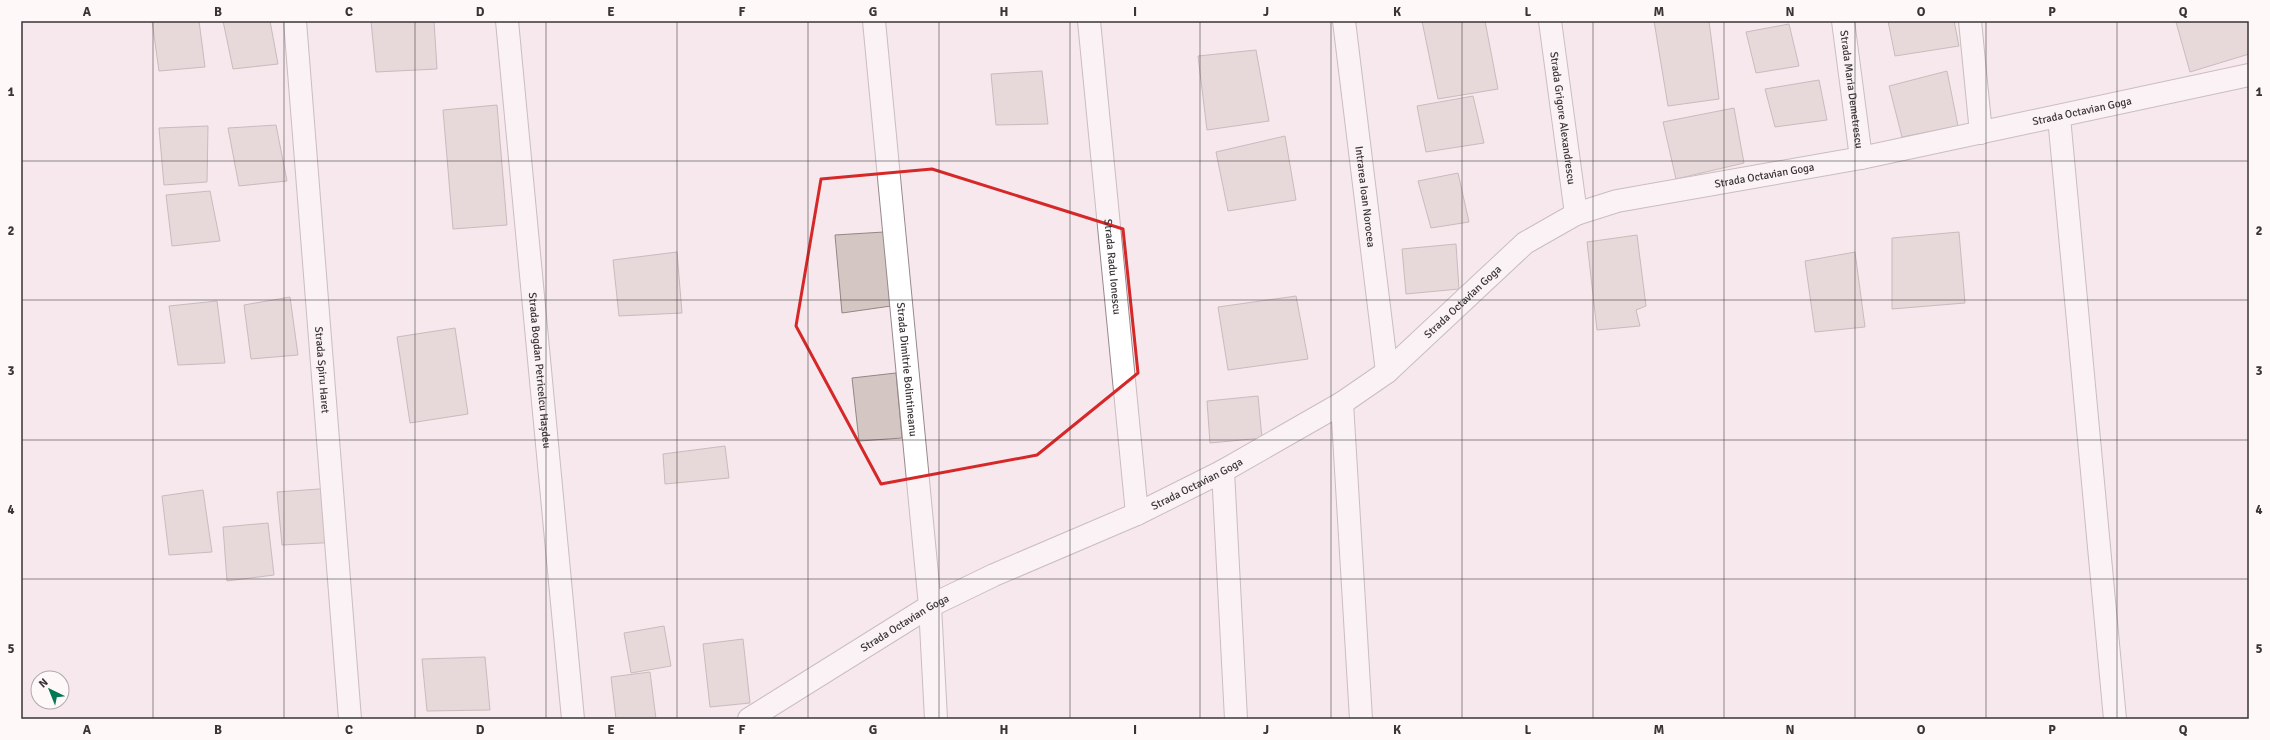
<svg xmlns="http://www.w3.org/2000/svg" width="2270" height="740" font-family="Signika,sans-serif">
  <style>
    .building { fill: #d4c6c3; stroke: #938683 }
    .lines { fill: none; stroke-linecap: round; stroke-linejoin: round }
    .minor-casing { stroke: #97898d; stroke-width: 24 }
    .minor { stroke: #fff; stroke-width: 22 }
    .marked { fill: none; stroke: #d62828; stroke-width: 3; stroke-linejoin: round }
    .grid { fill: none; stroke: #393436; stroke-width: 1; stroke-opacity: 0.55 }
    .labels { text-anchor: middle; stroke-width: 3; stroke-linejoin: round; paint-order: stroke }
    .street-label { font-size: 11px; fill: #393436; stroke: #fef8f9 }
    .neatline { fill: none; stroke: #393436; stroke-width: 1.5 }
    .grid-label { font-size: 13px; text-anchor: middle; font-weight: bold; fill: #393436 }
  </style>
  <rect width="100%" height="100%" fill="#f6e8ec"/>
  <!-- building -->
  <g class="building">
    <path d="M152,21H199L205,67L159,71Z"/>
    <path d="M223,21H270L278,64L233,69Z"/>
    <path d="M371,21H434L437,69L376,72Z"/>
    <path d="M1422,21H1485L1498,89L1438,99Z"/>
    <path d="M1654,21H1709L1719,99L1668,106Z"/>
    <path d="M1888,21H1954L1959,46L1895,56Z"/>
    <path d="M2179,21H2249V54L2190,72L2176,22Z"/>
    <path d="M1789,24L1799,66L1756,73L1746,32Z"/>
    <path d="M1256,50L1269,121L1207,130L1198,56Z"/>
    <path d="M1042,71L1048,124L996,125L991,74Z"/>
    <path d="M1947,71L1958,126L1902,137L1889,86Z"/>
    <path d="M1819,80L1827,120L1775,127L1765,89Z"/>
    <path d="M1473,96L1484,143L1426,152L1417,106Z"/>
    <path d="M497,105L507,225L453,229L443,110Z"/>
    <path d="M1734,108L1744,163L1676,179L1663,122Z"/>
    <path d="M276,125L287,181L239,186L228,128Z"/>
    <path d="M208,126L207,182L164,185L159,128Z"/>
    <path d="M1285,136L1296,200L1228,211L1216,152Z"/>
    <path d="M1458,173L1469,222L1431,228L1418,181Z"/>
    <path d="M210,191L220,241L172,246L166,195Z"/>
    <path d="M884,232L891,306L842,313L835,235Z"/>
    <path d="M1959,232L1965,303L1892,309V238Z"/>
    <path d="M1637,235L1646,306L1636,310L1640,326L1597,330L1587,242Z"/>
    <path d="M1456,244L1459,289L1406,294L1402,249Z"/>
    <path d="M677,252L682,313L619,316L613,260Z"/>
    <path d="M1855,252L1865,327L1815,332L1805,261Z"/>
    <path d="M1296,296L1308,359L1228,370L1218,307Z"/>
    <path d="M290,297L298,355L251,359L244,305Z"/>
    <path d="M217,301L225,363L178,365L169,306Z"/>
    <path d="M455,328L468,414L410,423L397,337Z"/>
    <path d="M896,373L902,438L859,441L852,378Z"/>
    <path d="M1258,396L1262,438L1210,443L1207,401Z"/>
    <path d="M725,446L729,478L665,484L663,454Z"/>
    <path d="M333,488L341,542L282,545L277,492Z"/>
    <path d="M203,490L212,552L169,555L162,496Z"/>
    <path d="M268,523L274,575L227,581L223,527Z"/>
    <path d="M664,626L671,666L631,673L624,633Z"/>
    <path d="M743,639L750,703L710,707L703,644Z"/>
    <path d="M485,657L490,710L427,711L422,659Z"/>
    <path d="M650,672L656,719H616L611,677Z"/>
  </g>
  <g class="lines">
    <!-- minor casing -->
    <g class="minor-casing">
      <g id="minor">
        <path id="s1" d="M295,21L350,719"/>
        <path id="s2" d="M507,21L573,719"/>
        <path id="s3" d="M874,21L930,606L936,719"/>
        <path id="s4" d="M1089,21L1137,514"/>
        <path id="s5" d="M1344,21L1387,372"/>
        <path id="s6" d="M1550,21L1576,214"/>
        <path id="s7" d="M1843,21L1861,158"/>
        <path d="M1970,21L1981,133"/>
        <path d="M2059,117L2115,719"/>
        <path d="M1342,403L1361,719"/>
        <path d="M1223,471L1236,719"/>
        <path id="s8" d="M749,719L930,606L994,575L1137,514L1223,471L1342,403L1387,372L1525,243L1576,214L1617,201L1861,158L2249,75"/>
      </g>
    </g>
    <!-- minor -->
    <use href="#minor" class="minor"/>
  </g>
  <!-- marked area -->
  <path d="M0 0H2270V740H0ZM932,169L1123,229L1138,373L1037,455L881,484L796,326L821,179Z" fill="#f6e8ec" fill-opacity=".55" fill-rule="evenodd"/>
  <path class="marked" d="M932,169L1123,229L1138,373L1037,455L881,484L796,326L821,179Z"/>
  <!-- grid -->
  <path class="grid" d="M153,21V719M284,21V719M415,21V719M546,21V719M677,21V719M808,21V719M939,21V719M1070,21V719M1200,21V719M1331,21V719M1462,21V719M1593,21V719M1724,21V719M1855,21V719M1986,21V719M2117,21V719M21,161H2249M21,300H2249M21,440H2249M21,579H2249"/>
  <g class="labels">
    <!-- street labels -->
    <g class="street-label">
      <text dy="4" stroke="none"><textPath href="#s7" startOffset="69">Strada Maria Demetrescu</textPath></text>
      <text dy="4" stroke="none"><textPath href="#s8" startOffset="1492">Strada Octavian Goga</textPath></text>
      <text dy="4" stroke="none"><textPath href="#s6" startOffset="98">Strada Grigore Alexandrescu</textPath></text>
      <text dy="4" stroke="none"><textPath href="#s8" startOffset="1168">Strada Octavian Goga</textPath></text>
      <text dy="4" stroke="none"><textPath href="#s5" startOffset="177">Intrarea Ioan Norocea</textPath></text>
      <text dy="4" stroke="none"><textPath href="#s4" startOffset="247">Strada Radu Ionescu</textPath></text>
      <text dy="4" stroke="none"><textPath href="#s8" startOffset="831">Strada Octavian Goga</textPath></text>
      <text dy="4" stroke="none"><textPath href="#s1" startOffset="350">Strada Spiru Haret</textPath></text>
      <text dy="4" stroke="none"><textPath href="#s2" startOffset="351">Strada Bogdan Petricelcu Hașdeu</textPath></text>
      <text dy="4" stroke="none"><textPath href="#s3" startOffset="350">Strada Dimitrie Bolintineanu</textPath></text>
      <text dy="4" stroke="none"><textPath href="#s8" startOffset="507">Strada Octavian Goga</textPath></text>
      <text dy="4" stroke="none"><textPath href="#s8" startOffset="183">Strada Octavian Goga</textPath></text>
    </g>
  </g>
  <!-- border -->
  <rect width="2270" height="740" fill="none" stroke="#fef8f9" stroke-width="44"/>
  <!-- north arrow -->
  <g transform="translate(50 690) rotate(317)"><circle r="19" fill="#fef8f9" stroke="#afaaab"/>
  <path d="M0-3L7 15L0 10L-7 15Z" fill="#027854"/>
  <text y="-6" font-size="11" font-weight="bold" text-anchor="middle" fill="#393436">N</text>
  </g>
  <rect x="22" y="22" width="2226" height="696" class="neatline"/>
  <g class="grid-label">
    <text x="87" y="16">A</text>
    <text x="218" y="16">B</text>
    <text x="349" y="16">C</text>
    <text x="480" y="16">D</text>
    <text x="611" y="16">E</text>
    <text x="742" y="16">F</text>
    <text x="873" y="16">G</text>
    <text x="1004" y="16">H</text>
    <text x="1135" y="16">I</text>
    <text x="1266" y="16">J</text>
    <text x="1397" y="16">K</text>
    <text x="1528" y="16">L</text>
    <text x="1659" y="16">M</text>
    <text x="1790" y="16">N</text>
    <text x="1921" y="16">O</text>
    <text x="2052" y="16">P</text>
    <text x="2183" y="16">Q</text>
    <text x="11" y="96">1</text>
    <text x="2259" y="96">1</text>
    <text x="11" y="235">2</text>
    <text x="2259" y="235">2</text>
    <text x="11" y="375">3</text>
    <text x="2259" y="375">3</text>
    <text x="11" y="514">4</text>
    <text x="2259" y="514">4</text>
    <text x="11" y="653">5</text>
    <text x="2259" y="653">5</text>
    <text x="87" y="734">A</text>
    <text x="218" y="734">B</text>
    <text x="349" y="734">C</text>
    <text x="480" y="734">D</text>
    <text x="611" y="734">E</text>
    <text x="742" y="734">F</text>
    <text x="873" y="734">G</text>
    <text x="1004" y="734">H</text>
    <text x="1135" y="734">I</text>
    <text x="1266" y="734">J</text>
    <text x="1397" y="734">K</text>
    <text x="1528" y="734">L</text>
    <text x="1659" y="734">M</text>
    <text x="1790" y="734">N</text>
    <text x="1921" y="734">O</text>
    <text x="2052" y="734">P</text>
    <text x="2183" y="734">Q</text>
  </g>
</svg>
